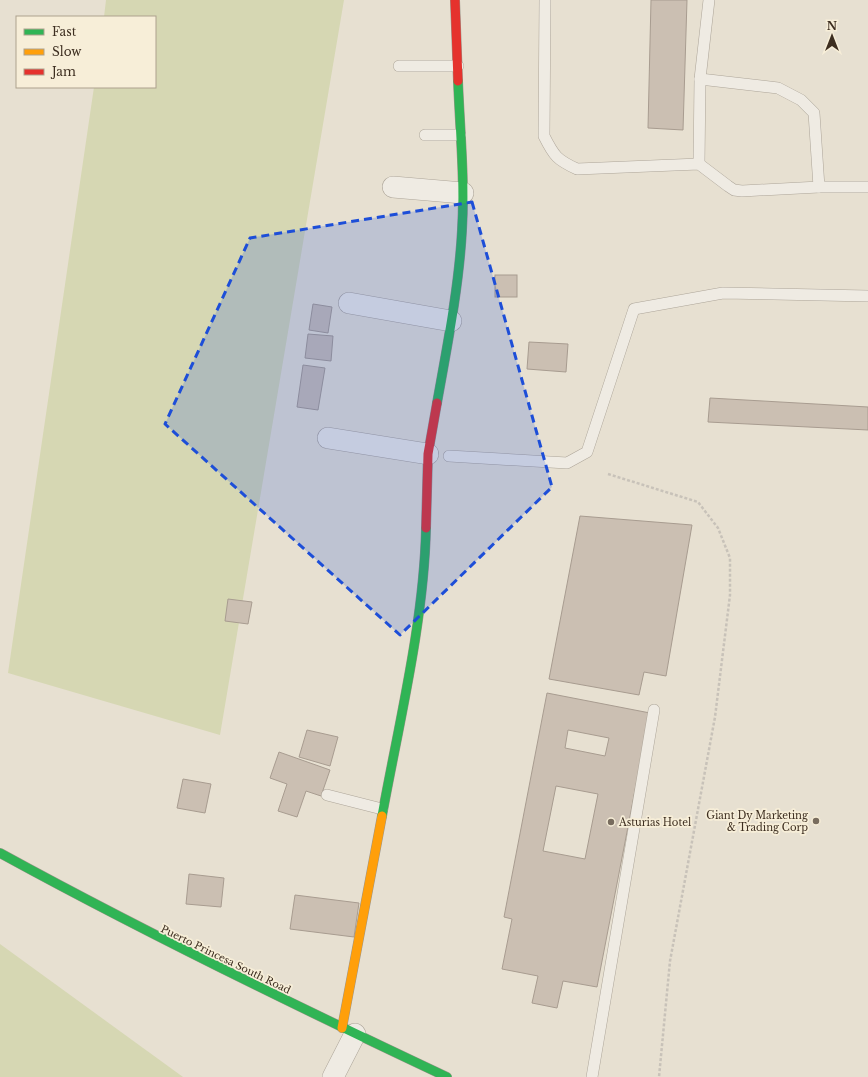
<svg xmlns="http://www.w3.org/2000/svg" width="868" height="1077" font-family="'Libre Baskerville',serif">
  <style>
    .green { fill: #d6d7b3 }
    .building { fill: #cbbfb2; stroke: #a89c90; fill-rule: evenodd }
    .lines { fill: none; stroke-linecap: round; stroke-linejoin: round }
    .lane-casing { stroke: #ada599; stroke-width: 12 }
    .street-casing { stroke: #ada599; stroke-width: 22 }
    .fast-casing { stroke: #9c958a; stroke-width: 10 }
    .slow-casing { stroke: #9c958a; stroke-width: 10 }
    .jam-casing { stroke: #9c958a; stroke-width: 10 }
    .path { stroke: #c8c2b9; stroke-width: 2.5; stroke-dasharray: 3 2; stroke-linecap: butt }
    .lane { stroke: #efebe3; stroke-width: 11 }
    .street { stroke: #efebe3; stroke-width: 21 }
    .fast { stroke: #30b455; stroke-width: 9 }
    .slow { stroke: #ff9f0a; stroke-width: 9 }
    .jam { stroke: #e5322d; stroke-width: 9 }
    .marked { fill: #1d4ed8; fill-opacity: 0.2; stroke: #1d4ed8; stroke-width: 3; stroke-dasharray: 8 5; stroke-linejoin: round }
    .poi-dot { fill: #786c5e; stroke: #f7eed8; stroke-width: 1.5 }
    .labels { text-anchor: middle; stroke-width: 3.5; stroke-linejoin: round; paint-order: stroke }
    .poi-label { font-size: 10px; fill: #3d2e20; stroke: #f7eed8; text-anchor: end }
    .street-label { font-size: 10px; fill: #3d2e20; stroke: #f7eed8 }
  </style>
  <rect width="100%" height="100%" fill="#e7e0d1"/>
  <!-- green -->
  <g class="green">
    <path d="M106,0H344L220,735L8,673L94,87H155V17H104Z"/>
    <path d="M0,944L183,1077H0Z"/>
  </g>
  <!-- building -->
  <g class="building">
    <path d="M651,0H687L683,130L648,128Z"/>
    <rect x="495" y="275" width="22" height="22"/>
    <path d="M313,304L332,307L328,333L309,330Z"/>
    <path d="M308,334L333,336L331,361L305,358Z"/>
    <path d="M529,342L568,344L566,372L527,369Z"/>
    <path d="M303,365L325,368L318,410L297,407Z"/>
    <path d="M710,398L868,407V430L708,422Z"/>
    <path d="M580,516L692,525L666,676L644,672L639,695L549,679Z"/>
    <path d="M228,599L252,602L248,624L225,621Z"/>
    <path d="M547,693L650,713L597,987L563,981L557,1008L532,1003L538,976L502,969L512,919L504,917ZM568,730L609,738L605,756L565,748ZM556,786L598,794L585,859L543,851Z"/>
    <path d="M307,730L338,737L330,766L299,757Z"/>
    <path d="M279,752L330,770L321,796L306,791L297,817L278,811L287,784L270,778Z"/>
    <path d="M183,779L211,784L205,813L177,808Z"/>
    <path d="M189,874L224,878L221,907L186,904Z"/>
    <path d="M295,895L359,903L354,937L290,929Z"/>
  </g>
  <g class="lines">
    <!-- lane casing -->
    <g class="lane-casing">
      <g id="lane">
        <path d="M545,0L544,136C554,156 557,160 577,169L699,164L728,186L734,190L742,191L819,187H868"/>
        <path d="M399,66H458"/>
        <path d="M700,79L778,88L801,100L814,113L819,187"/>
        <path d="M425,135H460"/>
        <path d="M699,164L700,79L709,0"/>
        <path d="M449,456L567,463L587,452L634,309L723,293L868,296"/>
        <path d="M327,795L382,809"/>
        <path d="M592,1077L654,710"/>
      </g>
    </g>
    <!-- street casing -->
    <g class="street-casing">
      <g id="street">
        <path d="M393,187L463,193"/>
        <path d="M349,303L451,321"/>
        <path d="M328,438L428,454"/>
        <path d="M333,1077L355,1034"/>
      </g>
    </g>
    <!-- fast casing -->
    <g class="fast-casing">
      <g id="fast">
        <path d="M437,403C447,347 459,287 462,230C465,181 460,131 458,81"/>
        <path d="M382,816C399,723 424,622 426,528"/>
        <path d="M0,853C146,933 296,1006 447,1077"/>
      </g>
    </g>
    <!-- slow casing -->
    <g class="slow-casing">
      <path id="slow" d="M342,1028L382,816"/>
    </g>
    <!-- jam casing -->
    <g class="jam-casing">
      <g id="jam">
        <path d="M455,0L458,81"/>
        <path d="M426,528L428,454L437,403"/>
      </g>
    </g>
    <!-- path -->
    <path class="path" d="M608,474L698,502L718,528L730,558V595L715,717L670,961L659,1077"/>
    <!-- lane -->
    <use href="#lane" class="lane"/>
    <!-- street -->
    <use href="#street" class="street"/>
    <!-- fast -->
    <use href="#fast" class="fast"/>
    <!-- slow -->
    <use href="#slow" class="slow"/>
    <!-- jam -->
    <use href="#jam" class="jam"/>
  </g>
  <!-- marked area -->
  <path class="marked" d="M472,202L552,487L400,635L165,424L250,238Z"/>
  <!-- markers -->
  <g class="poi-dot">
    <circle cx="816" cy="821" r="4"/>
    <circle cx="611" cy="822" r="4"/>
  </g>
  <g class="labels">
    <!-- poi labels -->
    <g class="poi-label">
      <text x="808" y="819">Giant Dy Marketing<tspan x="808" dy="12">&amp; Trading Corp</tspan></text>
      <text x="619" y="826" text-anchor="start">Asturias Hotel</text>
    </g>
    <!-- street labels -->
    <g class="street-label">
      <text transform="translate(226 959) rotate(26)" y="4">Puerto Princesa South Road</text>
    </g>
  </g>
  <!-- legend -->
  <rect x="16" y="16" width="140" height="72" fill="#f7eed8" stroke="#ada18e"/>
  <rect x="24" y="29" width="20" height="6" fill="#30b455" stroke="#ada18e"/>
  <text x="52" y="36" font-size="12" fill="#3d2e20">Fast</text>
  <rect x="24" y="49" width="20" height="6" fill="#ff9f0a" stroke="#ada18e"/>
  <text x="52" y="56" font-size="12" fill="#3d2e20">Slow</text>
  <rect x="24" y="69" width="20" height="6" fill="#e5322d" stroke="#ada18e"/>
  <text x="52" y="76" font-size="12" fill="#3d2e20">Jam</text>
  <!-- north arrow -->
  <g transform="translate(832 36)" stroke="#f7eed8" stroke-width="3" paint-order="stroke">
  <path d="M0-3L7 15L0 10L-7 15Z" fill="#3d2e20"/>
  <text y="-6" font-size="11" font-weight="bold" text-anchor="middle" fill="#3d2e20">N</text>
  </g>
</svg>
